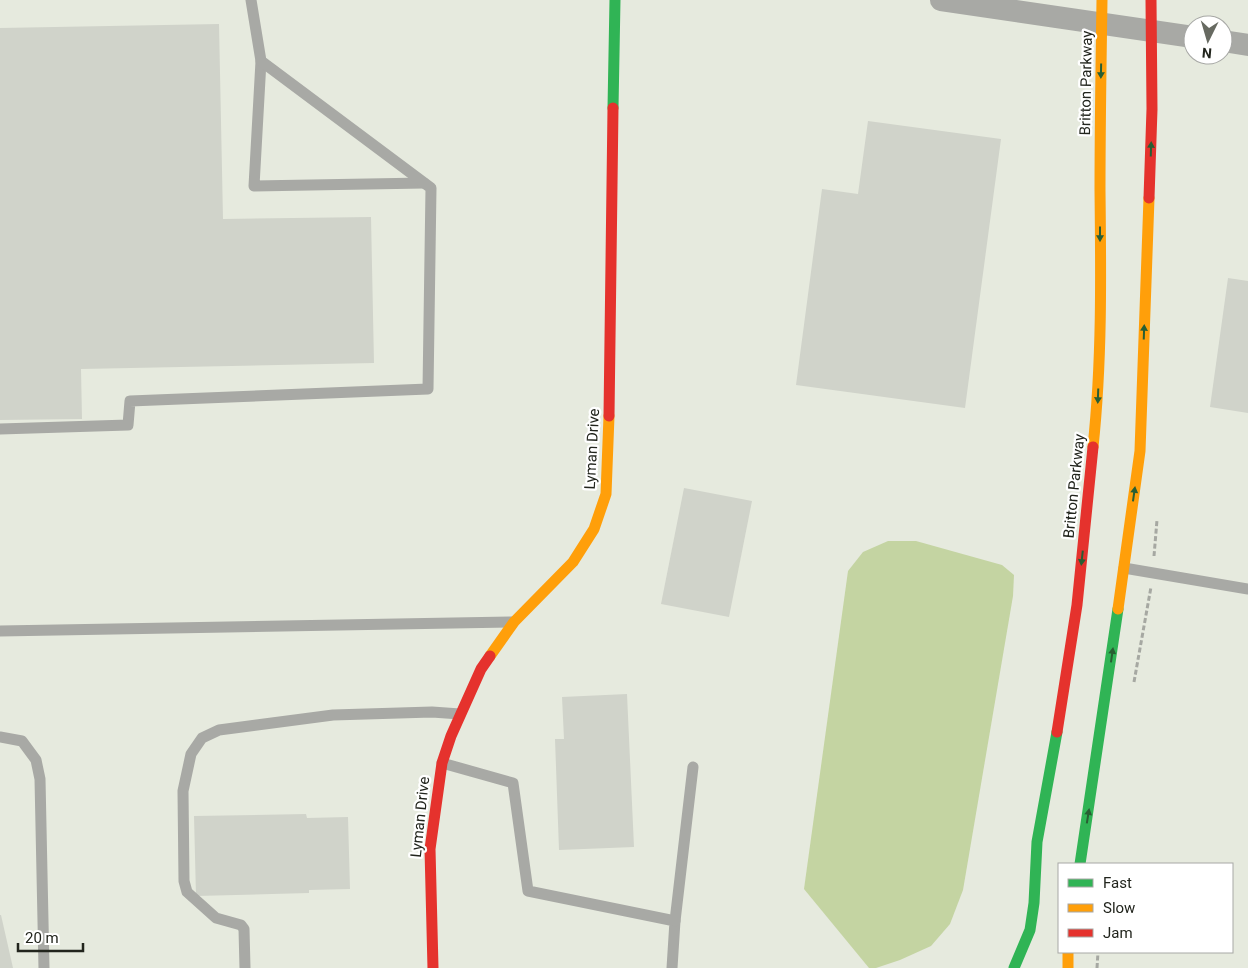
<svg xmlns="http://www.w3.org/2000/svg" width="1248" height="968" font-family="Roboto,sans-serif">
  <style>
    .water { fill: #c4d4a2 }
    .building { fill: #d0d3ca }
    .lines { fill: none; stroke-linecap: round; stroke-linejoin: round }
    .path { stroke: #a6a8a2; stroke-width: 3; stroke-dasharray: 5 2.5; stroke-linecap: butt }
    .lane { stroke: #a8a9a5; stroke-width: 11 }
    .street { stroke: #a8a9a5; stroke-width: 22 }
    .fast { stroke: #30b455; stroke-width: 11 }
    .slow { stroke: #ff9f0a; stroke-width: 11 }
    .jam { stroke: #e5322d; stroke-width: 11 }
    .oneway { fill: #285e33 }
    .labels { text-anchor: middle; stroke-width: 4.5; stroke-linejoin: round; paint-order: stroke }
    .street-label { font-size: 15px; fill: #22251d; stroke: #fff }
  </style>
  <rect width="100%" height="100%" fill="#e6eade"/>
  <!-- water -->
  <path class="water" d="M888,541H916L1002,565L1014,575L1013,596L963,890L950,924L931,946L900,960L876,968H869L804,889L848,571L863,552Z"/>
  <!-- building -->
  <g class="building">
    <path d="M219,24L223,219L371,217L374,363L81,369L82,419L0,420V28Z"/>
    <path d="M868,121L1001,139L965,408L796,385L822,189L858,194Z"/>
    <path d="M1228,278L1248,281V413L1210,407Z"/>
    <path d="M684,488L752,501L729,617L661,604Z"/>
    <path d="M627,694L634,847L559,850L555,739H564L562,697Z"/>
    <path d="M306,814L307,818L348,817L350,889L309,890V893L196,896L194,816Z"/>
    <path d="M0,915H1L13,968H0Z"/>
  </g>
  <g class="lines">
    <!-- path -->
    <g class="path">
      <path d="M1154,556L1157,520"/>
      <path d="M1134,682L1151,587"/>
      <path d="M1097,968L1098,952"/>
    </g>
    <!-- lane -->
    <g class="lane">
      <path d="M261,61L254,186L424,183"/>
      <path d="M0,429L128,425L130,401L428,389L431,188L261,61L251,0"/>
      <path d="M1124,568L1248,589"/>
      <path d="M0,631L512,622"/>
      <path d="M0,737L22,741L36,760L40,779L44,968"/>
      <path d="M442,763L513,783L528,891L675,921L672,968"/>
      <path d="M675,921L693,767"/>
      <path d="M245,968L244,929L241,925L216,918L187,892L184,881L183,791L191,754L202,738L219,730L333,715L432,712L460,714"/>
    </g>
    <!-- street -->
    <g class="street">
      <path d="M941,0L1193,37"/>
      <path d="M1223,41L1248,45"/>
    </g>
    <!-- fast -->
    <g class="fast">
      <path d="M613,108L615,0"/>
      <path d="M1080,864L1118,609"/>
      <path d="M1014,968L1030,930L1034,903L1037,842L1057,732"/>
    </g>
    <!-- slow -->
    <g class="slow">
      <path d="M1093,447C1102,362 1101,276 1100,190C1100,126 1101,63 1102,0"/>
      <path d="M1118,609L1140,451L1149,198"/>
      <path d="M490,656L514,622L573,562L594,529L606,494L609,416"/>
      <path d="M1068,952V968"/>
    </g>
    <!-- jam -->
    <g class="jam">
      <path d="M1149,198L1152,109L1151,0"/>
      <path d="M609,416L613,108"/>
      <path d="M1057,732L1077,605L1093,447"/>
      <path d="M433,968L430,849L442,763L451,736L481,669L490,656"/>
    </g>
  </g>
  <!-- one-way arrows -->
  <defs><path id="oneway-solid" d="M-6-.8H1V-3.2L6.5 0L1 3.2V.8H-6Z" transform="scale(1.25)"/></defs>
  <g class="oneway">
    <use href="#oneway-solid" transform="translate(1101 71) rotate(91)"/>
    <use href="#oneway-solid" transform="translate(1151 149) rotate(-88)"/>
    <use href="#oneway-solid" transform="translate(1100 234) rotate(90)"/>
    <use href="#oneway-solid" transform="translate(1144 332) rotate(-88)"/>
    <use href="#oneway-solid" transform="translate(1098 396) rotate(92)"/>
    <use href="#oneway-solid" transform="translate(1134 494) rotate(-82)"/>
    <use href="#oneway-solid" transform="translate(1082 558) rotate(96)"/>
    <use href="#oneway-solid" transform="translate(1112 655) rotate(-82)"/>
    <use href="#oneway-solid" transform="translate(1088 816) rotate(-81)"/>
  </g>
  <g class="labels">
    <!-- street labels -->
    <g class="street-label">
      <text transform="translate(1086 83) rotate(-89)" y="5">Britton Parkway</text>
      <text transform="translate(592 449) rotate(-87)" y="5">Lyman Drive</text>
      <text transform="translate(1074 486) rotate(-84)" y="5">Britton Parkway</text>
      <text transform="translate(420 817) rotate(-84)" y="5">Lyman Drive</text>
    </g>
  </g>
  <!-- legend -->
  <rect x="1058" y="863" width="175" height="90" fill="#ffffff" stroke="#a7a8a5"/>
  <rect x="1068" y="879" width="25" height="8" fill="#30b455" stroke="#a7a8a5"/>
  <text x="1103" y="888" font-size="15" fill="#22251d">Fast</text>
  <rect x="1068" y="904" width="25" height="8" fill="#ff9f0a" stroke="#a7a8a5"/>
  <text x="1103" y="913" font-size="15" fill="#22251d">Slow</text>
  <rect x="1068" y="929" width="25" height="8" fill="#e5322d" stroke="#a7a8a5"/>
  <text x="1103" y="938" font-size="15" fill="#22251d">Jam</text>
  <!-- north arrow -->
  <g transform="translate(1208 40) rotate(185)"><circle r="24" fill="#ffffff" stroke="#a7a8a5"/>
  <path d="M0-4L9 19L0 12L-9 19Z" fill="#676a61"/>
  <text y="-8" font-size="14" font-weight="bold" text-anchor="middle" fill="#22251d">N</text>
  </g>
  <!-- scale -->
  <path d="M18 943v8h65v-8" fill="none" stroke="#22251d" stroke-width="2.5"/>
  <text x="25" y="943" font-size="15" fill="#22251d" stroke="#ffffff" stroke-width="4" paint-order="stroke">20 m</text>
</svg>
